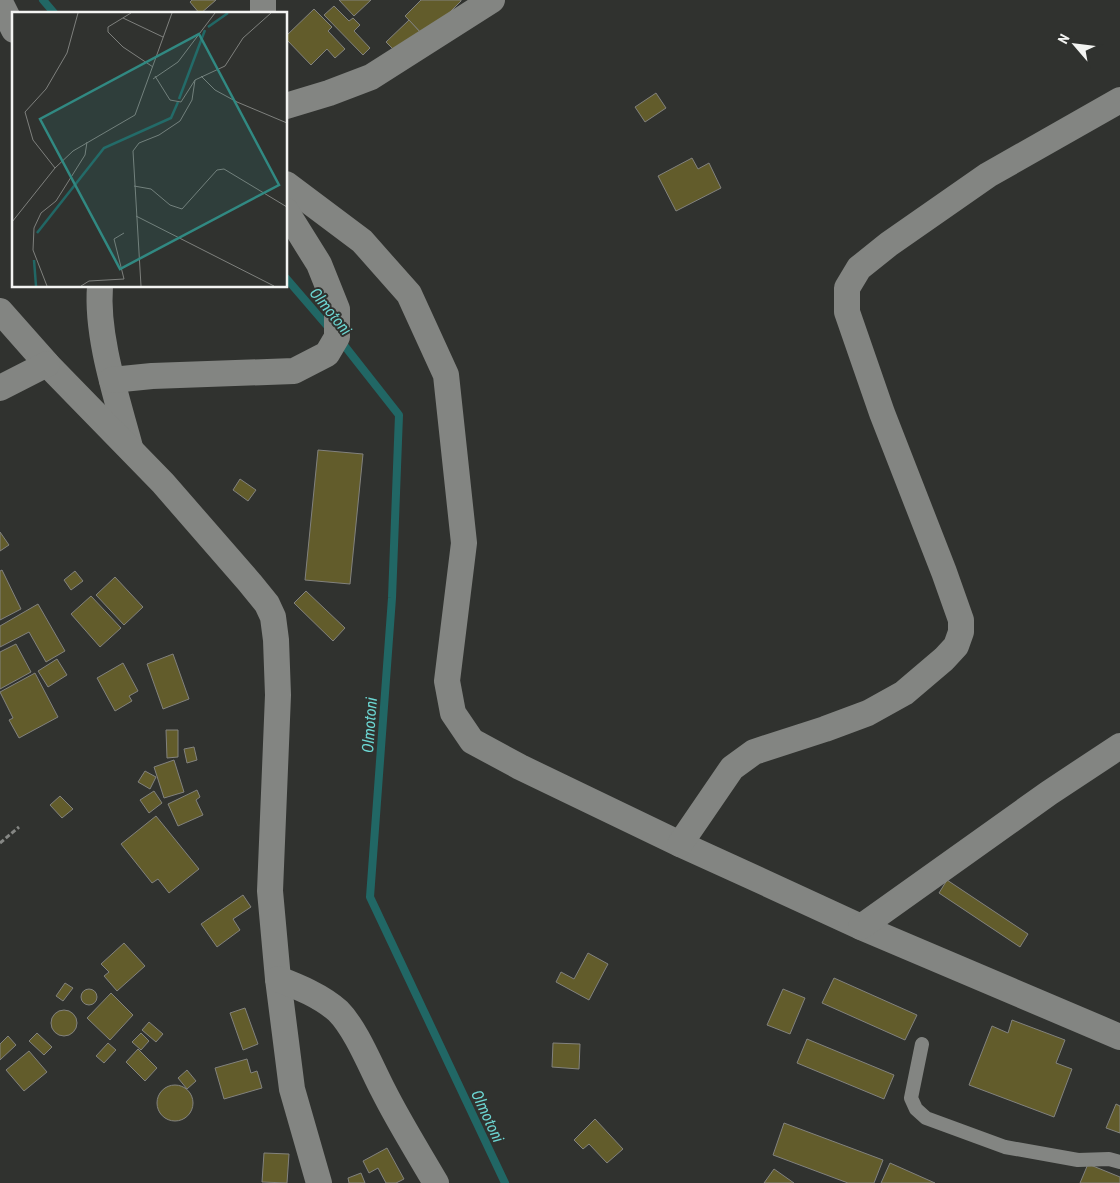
<svg xmlns="http://www.w3.org/2000/svg" width="1120" height="1183" font-family="'Roboto Condensed',sans-serif">
  <style>
    .lines { fill: none; stroke-linecap: round; stroke-linejoin: round }
    .stream { stroke: #216765; stroke-width: 8 }
    .building { fill: #625c2b; stroke: #82827e }
    .path { stroke: #858784; stroke-width: 3; stroke-dasharray: 5 2.5; stroke-linecap: butt }
    .lane { stroke: #838582; stroke-width: 14 }
    .street { stroke: #838582; stroke-width: 26 }
    .labels { text-anchor: middle; stroke-width: 4; stroke-linejoin: round; paint-order: stroke }
    .water-label { font-size: 16px; font-style: italic; fill: #6cd6d2; stroke: #30322f }
    .inset-river { fill: none; stroke: #216765; stroke-width: 2.5 }
    .inset-road { fill: none; stroke: #7e807d; stroke-width: 1 }
    .view { fill: #318982; fill-opacity: 0.15; stroke: #318982; stroke-width: 2.5 }
    .inset-edge { fill: none; stroke: #f3f4f2; stroke-width: 2.5 }
  </style>
  <rect width="100%" height="100%" fill="#30322f"/>
  <g class="lines">
    <!-- stream -->
    <g class="stream">
      <path d="M43,0L55,14"/>
      <path d="M286,278L329,328"/>
      <path d="M340,340L399,415L392,598L370,897L505,1183"/>
    </g>
  </g>
  <!-- building -->
  <g class="building">
    <path d="M192,0H216L200,14L190,2Z"/>
    <path d="M339,0H371L354,16Z"/>
    <path d="M421,0H461V1L425,37L405,16Z"/>
    <path d="M334,6L349,21L353,18L360,25L354,31L370,48L363,55L324,15Z"/>
    <path d="M314,9L332,27L328,31L345,49L335,58L327,49L311,65L286,39V36Z"/>
    <path d="M409,20L420,32L397,53L386,42Z"/>
    <path d="M656,93L666,108L645,122L635,107Z"/>
    <path d="M692,158L698,169L709,163L721,188L676,211L658,176Z"/>
    <path d="M318,450L363,454L350,584L305,580Z"/>
    <path d="M240,479L256,490L248,501L233,490Z"/>
    <path d="M0,532L9,545L0,551Z"/>
    <path d="M2,570L21,609L0,620V571Z"/>
    <path d="M75,571L83,581L71,590L64,580Z"/>
    <path d="M115,577L143,607L124,625L96,595Z"/>
    <path d="M306,591L345,628L333,641L294,603Z"/>
    <path d="M91,596L121,628L100,647L71,614Z"/>
    <path d="M38,604L65,651L46,662L29,632L0,647V626Z"/>
    <path d="M16,644L31,672L0,689V652Z"/>
    <path d="M173,654L189,699L163,709L147,664Z"/>
    <path d="M57,659L67,675L48,687L38,671Z"/>
    <path d="M123,663L138,691L129,696L132,701L115,711L97,678Z"/>
    <path d="M35,673L58,717L19,738L9,720L13,718L0,692Z"/>
    <path d="M166,730H178V757L167,758Z"/>
    <path d="M194,747L197,760L187,763L184,749Z"/>
    <path d="M174,760L184,792L164,798L154,767Z"/>
    <path d="M145,771L156,777L150,789L138,782Z"/>
    <path d="M197,790L200,797L196,800L203,815L178,826L168,804Z"/>
    <path d="M154,791L162,803L149,813L140,800Z"/>
    <path d="M60,796L73,809L62,818L50,805Z"/>
    <path d="M156,816L199,869L169,893L158,879L152,883L121,844Z"/>
    <path d="M947,880L1028,934L1020,947L939,893Z"/>
    <path d="M243,895L251,907L233,919L240,930L217,947L201,924Z"/>
    <path d="M124,943L145,966L117,991L104,976L109,972L101,964Z"/>
    <path d="M588,953L608,964L589,1000L556,982L561,972L574,979Z"/>
    <path d="M834,978L917,1015L905,1040L822,1003Z"/>
    <path d="M65,983L73,988L63,1001L56,996Z"/>
    <path d="M783,989L805,998L790,1034L767,1025Z"/>
    <circle cx="89" cy="997" r="8"/>
    <path d="M111,993L133,1015L110,1040L87,1018Z"/>
    <path d="M245,1008L258,1044L243,1050L230,1013Z"/>
    <circle cx="64" cy="1023" r="13"/>
    <path d="M1012,1020L1065,1040L1056,1063L1072,1069L1054,1117L969,1085L992,1026L1008,1033Z"/>
    <path d="M149,1022L163,1034L156,1042L142,1030Z"/>
    <path d="M37,1033L52,1047L44,1055L29,1041Z"/>
    <path d="M141,1033L149,1041L141,1050L132,1042Z"/>
    <path d="M8,1036L16,1045L0,1060V1044Z"/>
    <path d="M807,1039L894,1075L884,1099L797,1063Z"/>
    <path d="M108,1043L116,1050L104,1063L96,1056Z"/>
    <path d="M553,1043L580,1044L579,1069L552,1067Z"/>
    <path d="M138,1049L157,1068L145,1081L126,1062Z"/>
    <path d="M29,1051L47,1072L24,1091L6,1070Z"/>
    <path d="M247,1059L251,1073L257,1071L262,1088L224,1099L215,1068Z"/>
    <path d="M187,1070L196,1081L187,1089L178,1078Z"/>
    <circle cx="175" cy="1103" r="18"/>
    <path d="M1116,1104L1120,1106V1133L1106,1128Z"/>
    <path d="M595,1119L623,1149L607,1163L589,1144L583,1149L574,1140Z"/>
    <path d="M784,1123L883,1160L874,1183H848L773,1155Z"/>
    <path d="M387,1148L404,1179L396,1183H386L378,1168L369,1173L363,1161Z"/>
    <path d="M264,1153L289,1154L287,1183L262,1182Z"/>
    <path d="M890,1163L935,1183H881Z"/>
    <path d="M1088,1164L1120,1177V1183H1080Z"/>
    <path d="M774,1169L794,1183H764Z"/>
    <path d="M361,1173L365,1183H349L348,1178Z"/>
  </g>
  <g class="lines">
    <!-- path -->
    <path class="path" d="M0,843L19,827"/>
    <!-- lane -->
    <path class="lane" d="M922,1044L911,1098L916,1109L926,1118L1005,1147L1078,1160L1109,1159L1120,1162"/>
    <!-- street -->
    <g class="street">
      <path d="M0,2L14,30"/>
      <path d="M263,14V0"/>
      <path d="M286,106L329,93L371,77L492,0"/>
      <path d="M286,184L362,241L409,294L446,375L464,543L447,681L453,713L472,741L520,767L680,844L759,880L861,927L1120,1037"/>
      <path d="M100,286C96,337 117,398 130,447"/>
      <path d="M0,311L47,364L163,483L250,583L267,604L273,617L276,640L278,695L270,891L278,979L292,1089L319,1183"/>
      <path d="M112,380L152,376L294,371L327,354L337,337V309L319,264L286,211"/>
      <path d="M0,388L47,364"/>
      <path d="M680,844L732,768L754,752L825,729L868,713L904,693L944,659L956,646L961,632V620L944,572L882,413L847,312V288L859,268L889,244L988,175L1120,100"/>
      <path d="M861,927L1049,793L1120,746"/>
      <path d="M278,979C299,987 321,996 338,1011C356,1029 371,1067 383,1090C399,1122 418,1152 436,1183"/>
    </g>
  </g>
  <g class="labels">
    <!-- water labels -->
    <g class="water-label">
      <text transform="translate(331 311) rotate(51)" y="6">Olmotoni</text>
      <text transform="translate(369 725) rotate(-86)" y="6">Olmotoni</text>
      <text transform="translate(488 1116) rotate(65)" y="6">Olmotoni</text>
    </g>
  </g>
  <!-- overview -->
  <g transform="translate(12 12)">
    <rect width="275" height="275" fill="#30322f"/>
    <path class="inset-river" d="M196,15L216,1M167,87L193,18M25,221L92,136L159,106L166,90M22,248L24,274"/>
    <path class="inset-road" d="M119,1L96,15V20L111,35L141,55M111,6L151,25M143,64L158,88L169,90L183,68L213,54L231,26L259,1M189,64L203,78L225,90L275,111M141,67L166,50L203,1M43,156L21,128L13,100L34,77L55,41L66,1M122,174L139,177L158,193L170,197L205,158L212,157L275,195M124,204L262,274M0,210L43,156L61,139L123,103L160,1M35,274L21,238L22,216L29,201L44,189L73,143L75,130M69,274L77,269L112,267L102,227L112,221M129,274L121,139L127,131L147,123L168,109L180,88L183,68"/>
    <path class="view" d="M187,22L267,173L108,257L28,107Z"/>
    <rect width="275" height="275" class="inset-edge"/>
  </g>
  <!-- north arrow -->
  <g transform="translate(1075 45) rotate(298)" stroke="#30322f" stroke-width="4" paint-order="stroke">
  <path d="M0-4L9 19L0 12L-9 19Z" fill="#f3f4f2"/>
  <text y="-8" font-size="14" font-weight="bold" text-anchor="middle" fill="#f3f4f2">N</text>
  </g>
</svg>
